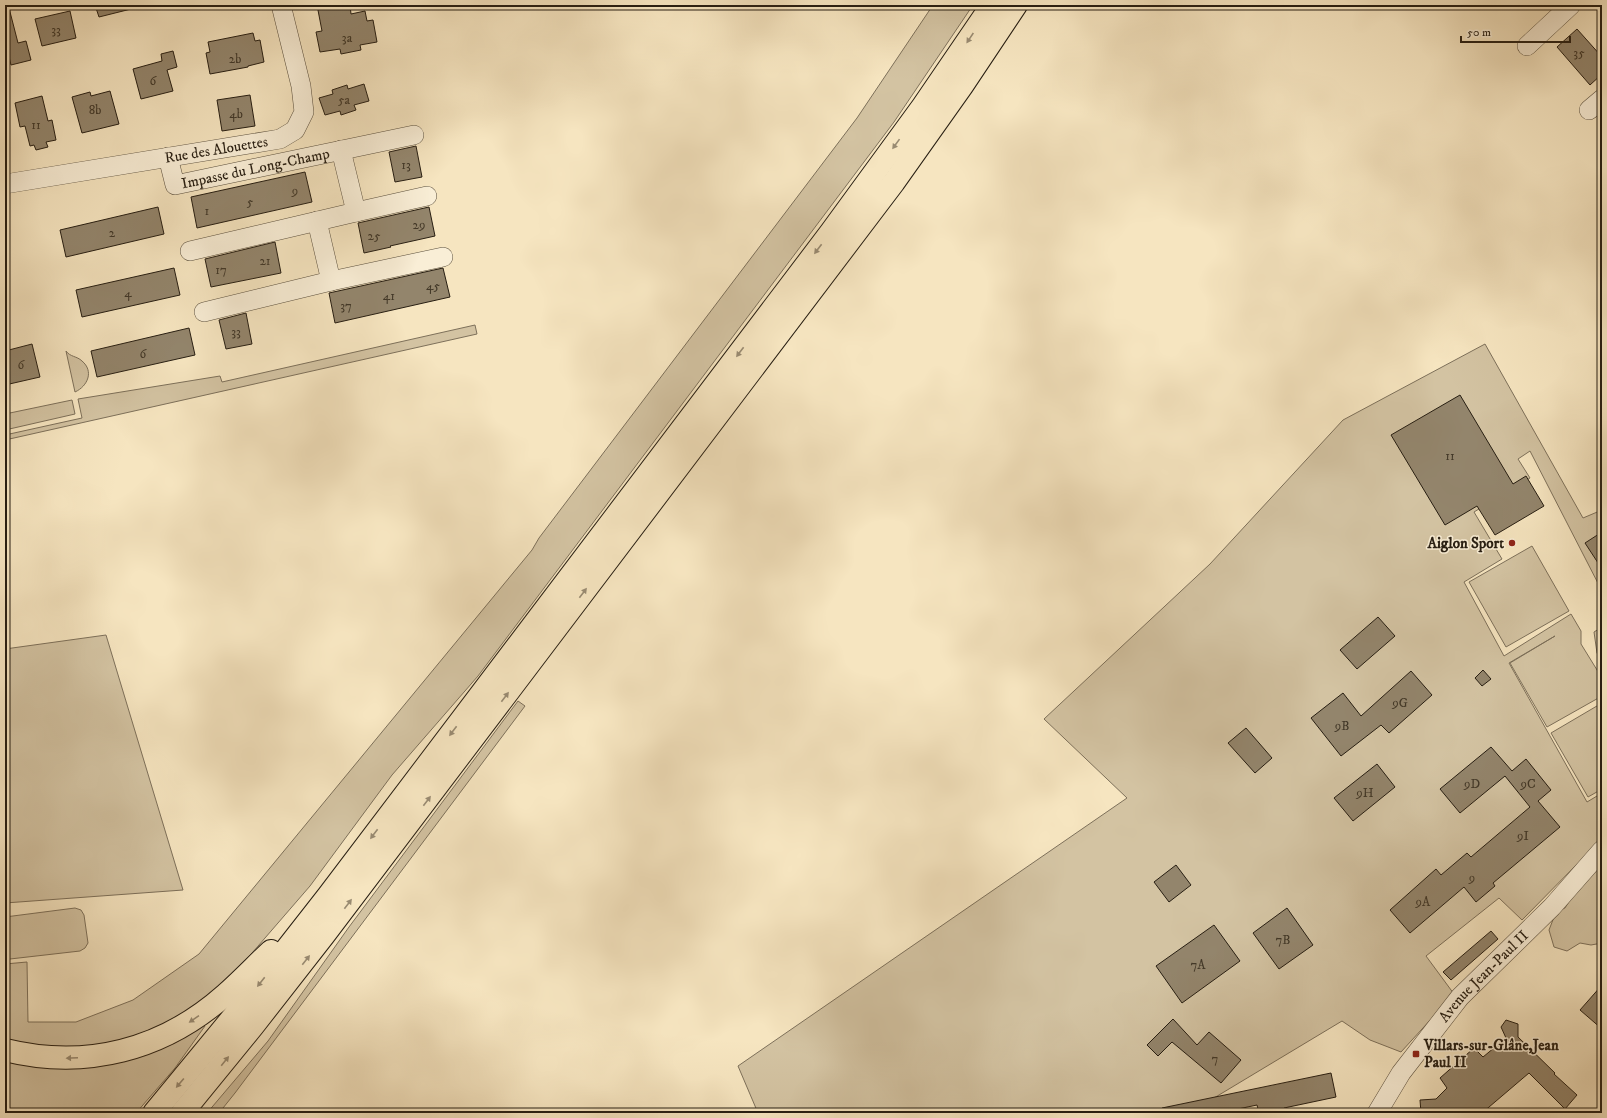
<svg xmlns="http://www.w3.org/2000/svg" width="1607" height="1118" font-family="'IM FELL DW Pica',serif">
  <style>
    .green { fill: #d3c3a2; stroke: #7d705a }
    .building { fill: #93856c; stroke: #271e12 }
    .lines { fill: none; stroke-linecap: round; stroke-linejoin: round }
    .minor-casing { stroke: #5b503e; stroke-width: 20 }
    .highway-casing { stroke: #271e12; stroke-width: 24 }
    .minor { stroke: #f9eed6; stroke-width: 19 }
    .highway { stroke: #f6e5c0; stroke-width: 22 }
    .oneway { fill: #998b72 }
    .poi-dot { fill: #8f2418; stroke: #f9eed6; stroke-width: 1.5 }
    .labels { text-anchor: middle; stroke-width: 3; stroke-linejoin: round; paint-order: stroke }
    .number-label { font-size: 13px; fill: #423828 }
    .street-label { font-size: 15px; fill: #271e12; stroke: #f9eed6 }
    .poi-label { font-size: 15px; font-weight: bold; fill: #271e12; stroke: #f9eed6; text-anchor: end }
  </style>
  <rect width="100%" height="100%" fill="#f6e5c0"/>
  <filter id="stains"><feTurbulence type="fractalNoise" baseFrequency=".005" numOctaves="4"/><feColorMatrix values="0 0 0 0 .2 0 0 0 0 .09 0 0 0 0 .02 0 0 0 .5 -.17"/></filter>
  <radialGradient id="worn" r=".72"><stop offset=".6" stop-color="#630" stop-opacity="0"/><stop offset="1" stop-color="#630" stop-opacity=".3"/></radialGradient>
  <!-- green -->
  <g class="green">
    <path d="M933,5H973L894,122L478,676L392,775L310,886L233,975L187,1015L140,1038L93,1048L39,1049L5,1042V964L27,962L28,1022H76L133,1000L199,954L532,550L539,538L857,118Z"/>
    <path d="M475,325L477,334L5,440V435L82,418L78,399L220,376L222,382Z"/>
    <path d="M1485,344L1583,518L1602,510V591L1530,451L1518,459L1530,478L1474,512L1502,559L1464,582L1504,656L1571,614L1581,631V644L1602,678V696L1547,727L1510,663L1555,636L1509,663L1587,802L1602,793V836L1586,855L1522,920L1499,898L1426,956L1454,994L1401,1052L1370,1040L1342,1021L1189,1113H758L738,1066L1127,798L1044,719L1210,564L1343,420Z"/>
    <path d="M66,351C70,357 77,356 82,361C94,371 88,386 75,392Z"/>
    <path d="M72,400L75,414L5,430V414Z"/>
    <path d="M1532,546L1569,611L1506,647L1469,582Z"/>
    <path d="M1602,627V661L1597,653L1594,632Z"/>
    <path d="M106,635L183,890L5,903V649Z"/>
    <path d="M518,701L525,706L235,1093L219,1113H207L268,1041L349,927Z"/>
    <path d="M1602,703V789L1588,797L1551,733Z"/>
    <path d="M1602,863V943L1591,945L1580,943L1567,951L1554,947L1549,930L1556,912L1565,908L1574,894Z"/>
    <path d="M75,908L81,910L84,915L88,943L85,948L80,951L10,959L5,957V917Z"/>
    <path d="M202,1023L205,1026L175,1068L136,1113H5V1058L29,1063Z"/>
  </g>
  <!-- building -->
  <g class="building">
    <path d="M95,5H130L131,9L99,17Z"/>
    <path d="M317,5H350L351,14L365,11L367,21L373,20L377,42L360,45L361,50L341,54L340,49L320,52L316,32L322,31Z"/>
    <path d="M9,8L18,43L26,41L31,60L11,65L5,41V9Z"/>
    <path d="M70,11L76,38L42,46L35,19Z"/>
    <path d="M1577,29L1602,57V74L1590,85L1557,47Z"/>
    <path d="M253,33L255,41L260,40L264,62L248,66V67L210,74L206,53L210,52L208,42Z"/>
    <path d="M173,51L177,67L167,70L173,91L141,99L133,69L162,61L161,54Z"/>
    <path d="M364,84L369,101L354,105L356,110L341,115L340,111L325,115L319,98L333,94L332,90L347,85L348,89Z"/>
    <path d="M110,91L119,124L82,133L72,97L90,92L91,96Z"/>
    <path d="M250,95L255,126L222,131L217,100Z"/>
    <path d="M42,96L48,121L52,120L56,140L46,142L48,147L36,150L34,145L30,146L25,126L20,127L15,103Z"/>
    <path d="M416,146L422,177L395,182L389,152Z"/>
    <path d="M305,172L312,202L197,228L191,197Z"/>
    <path d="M158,207L164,234L66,257L60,230Z"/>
    <path d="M429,207L435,236L390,246L391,247L364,253L358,223Z"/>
    <path d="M275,242L281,273L211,287L205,259Z"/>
    <path d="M174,268L180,295L82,317L76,290Z"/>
    <path d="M443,268L450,297L335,323L329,293Z"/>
    <path d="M246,313L252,344L226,349L219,320Z"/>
    <path d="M189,328L195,355L97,377L91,351Z"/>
    <path d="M32,344L40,377L5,385V351Z"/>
    <path d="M1460,395L1513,484L1526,476L1544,506L1495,535L1477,506L1445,525L1391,435Z"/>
    <path d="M1602,532V569L1585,543Z"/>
    <path d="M1378,617L1395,636L1357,669L1340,650Z"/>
    <path d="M1483,670L1491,679L1482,686L1475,678Z"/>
    <path d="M1411,671L1432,695L1389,733L1381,725L1341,756L1311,718L1343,693L1361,716Z"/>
    <path d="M1246,728L1272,758L1255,773L1228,743Z"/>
    <path d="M1491,747L1512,771L1526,759L1551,790L1538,801L1560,827L1493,883L1495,886L1476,902L1464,887L1410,933L1390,910L1436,869L1441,875L1467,853L1471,857L1530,807L1505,776L1460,813L1440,789Z"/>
    <path d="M1377,764L1395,787L1353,821L1334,798Z"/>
    <path d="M1176,865L1191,885L1169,902L1154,882Z"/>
    <path d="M1287,908L1313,945L1279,969L1253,933Z"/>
    <path d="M1214,925L1240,961L1182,1003L1156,966Z"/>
    <path d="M1491,931L1498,939L1451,980L1443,972Z"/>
    <path d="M1602,985V1029L1580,1010Z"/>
    <path d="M1173,1019L1197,1045L1209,1032L1241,1060L1221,1083L1172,1042L1158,1056L1147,1045Z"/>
    <path d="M1506,1020L1518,1024V1037L1555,1073L1554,1074L1577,1095L1565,1109L1529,1073L1482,1113H1421L1420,1100L1436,1099L1447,1088L1440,1078L1474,1048L1483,1057L1506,1038L1501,1027Z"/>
    <path d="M1331,1073L1336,1097L1284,1108L1285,1113H1259L1257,1105L1219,1113H1163L1162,1108Z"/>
  </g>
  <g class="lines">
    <!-- minor casing -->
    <g class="minor-casing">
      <g id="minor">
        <path d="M1527,46L1571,5"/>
        <path d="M1589,110L1602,99"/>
        <path d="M341,150L356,212L427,196"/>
        <path id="s1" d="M168,157L175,185L414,135"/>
        <path id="s2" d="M5,184L280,139L295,130L304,112L301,86L281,5"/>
        <path d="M317,221L331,281L443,257"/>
        <path d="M190,251L356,212"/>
        <path d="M204,312L331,281"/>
        <path id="s3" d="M1377,1113L1401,1073L1460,997L1552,907L1602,850"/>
      </g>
    </g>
    <!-- highway casing -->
    <g class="highway-casing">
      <g id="highway">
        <path d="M5,1050C86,1070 163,1050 225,995C241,981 256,965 271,951"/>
        <path d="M154,1113L238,1011L328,896L831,232L923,106L992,5"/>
        <path d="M182,1113L253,1026L324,935L894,182L962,86L1016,5"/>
      </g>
    </g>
    <!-- minor -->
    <use href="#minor" class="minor"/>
    <!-- highway -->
    <use href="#highway" class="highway"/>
  </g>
  <!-- one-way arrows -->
  <defs><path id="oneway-solid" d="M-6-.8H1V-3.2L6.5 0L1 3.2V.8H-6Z"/></defs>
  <g class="oneway">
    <use href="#oneway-solid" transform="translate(970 38) rotate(124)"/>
    <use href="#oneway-solid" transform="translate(896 144) rotate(126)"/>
    <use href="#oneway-solid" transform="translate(818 249) rotate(127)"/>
    <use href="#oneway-solid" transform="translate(740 352) rotate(127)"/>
    <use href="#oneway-solid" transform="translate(583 593) rotate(-53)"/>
    <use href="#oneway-solid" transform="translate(505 697) rotate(-53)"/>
    <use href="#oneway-solid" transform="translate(453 731) rotate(127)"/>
    <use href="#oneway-solid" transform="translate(427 801) rotate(-53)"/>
    <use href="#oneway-solid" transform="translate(374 834) rotate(127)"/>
    <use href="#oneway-solid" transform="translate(348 904) rotate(-53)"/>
    <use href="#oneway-solid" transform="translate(306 960) rotate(-52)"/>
    <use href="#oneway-solid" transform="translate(261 982) rotate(128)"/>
    <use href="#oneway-solid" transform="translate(194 1019) rotate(146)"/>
    <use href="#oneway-solid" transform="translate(72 1058) rotate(178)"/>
    <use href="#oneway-solid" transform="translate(225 1061) rotate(-51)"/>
    <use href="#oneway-solid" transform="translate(180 1083) rotate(130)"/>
  </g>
  <!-- markers -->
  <g class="poi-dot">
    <circle cx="1512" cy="543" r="4"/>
    <rect x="1412" y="1050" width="8" height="8" rx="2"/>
  </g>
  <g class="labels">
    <!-- number labels -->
    <g class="number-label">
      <text x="56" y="34">33</text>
      <text x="347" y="42">3a</text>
      <text x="1579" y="57">35</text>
      <text x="235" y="63">2b</text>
      <text x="153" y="85">6</text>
      <text x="344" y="104">5a</text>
      <text x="95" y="114">8b</text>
      <text x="236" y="118">4b</text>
      <text x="36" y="129">11</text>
      <text x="406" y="169">13</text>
      <text x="295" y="195">9</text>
      <text x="250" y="206">5</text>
      <text x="207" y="215">1</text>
      <text x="419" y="229">29</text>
      <text x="112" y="237">2</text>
      <text x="374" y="240">25</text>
      <text x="265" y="265">21</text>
      <text x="221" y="274">17</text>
      <text x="433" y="290">45</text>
      <text x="128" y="297">4</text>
      <text x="389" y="300">41</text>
      <text x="346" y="310">37</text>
      <text x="236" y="336">33</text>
      <text x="143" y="358">6</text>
      <text x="21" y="369">6</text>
      <text x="1450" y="460">11</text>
      <text x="1400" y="707">9G</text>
      <text x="1342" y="730">9B</text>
      <text x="1472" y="788">9D</text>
      <text x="1528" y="788">9C</text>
      <text x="1365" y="797">9H</text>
      <text x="1523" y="840">9I</text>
      <text x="1472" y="882">9</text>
      <text x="1423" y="906">9A</text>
      <text x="1283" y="944">7B</text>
      <text x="1198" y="969">7A</text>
      <text x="1215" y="1063">7</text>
    </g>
    <!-- street labels -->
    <g class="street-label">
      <text dy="5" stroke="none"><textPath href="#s2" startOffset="214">Rue des Alouettes</textPath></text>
      <text dy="5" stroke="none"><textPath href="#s1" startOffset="111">Impasse du Long-Champ</textPath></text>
      <text dy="5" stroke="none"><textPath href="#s3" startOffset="174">Avenue Jean-Paul II</textPath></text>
    </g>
    <!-- poi labels -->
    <g class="poi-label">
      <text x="1504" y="548">Aiglon Sport</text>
      <text x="1424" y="1050" text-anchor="start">Villars-sur-Glâne,Jean<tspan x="1424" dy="17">Paul II</tspan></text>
    </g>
  </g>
  <!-- margin -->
  <rect width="1607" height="1118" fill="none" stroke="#f6e5c0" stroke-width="20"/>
  <rect x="6" y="6" width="1595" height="1106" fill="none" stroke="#271e12" stroke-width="2"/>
  <rect x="10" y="10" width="1587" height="1098" fill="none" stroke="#271e12"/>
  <!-- scale -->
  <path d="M1461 36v6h109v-6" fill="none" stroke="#271e12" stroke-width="2"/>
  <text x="1467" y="36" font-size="12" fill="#271e12" stroke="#f9eed6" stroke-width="3" paint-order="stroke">50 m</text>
  <rect width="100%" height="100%" filter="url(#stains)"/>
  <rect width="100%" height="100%" fill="url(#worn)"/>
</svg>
